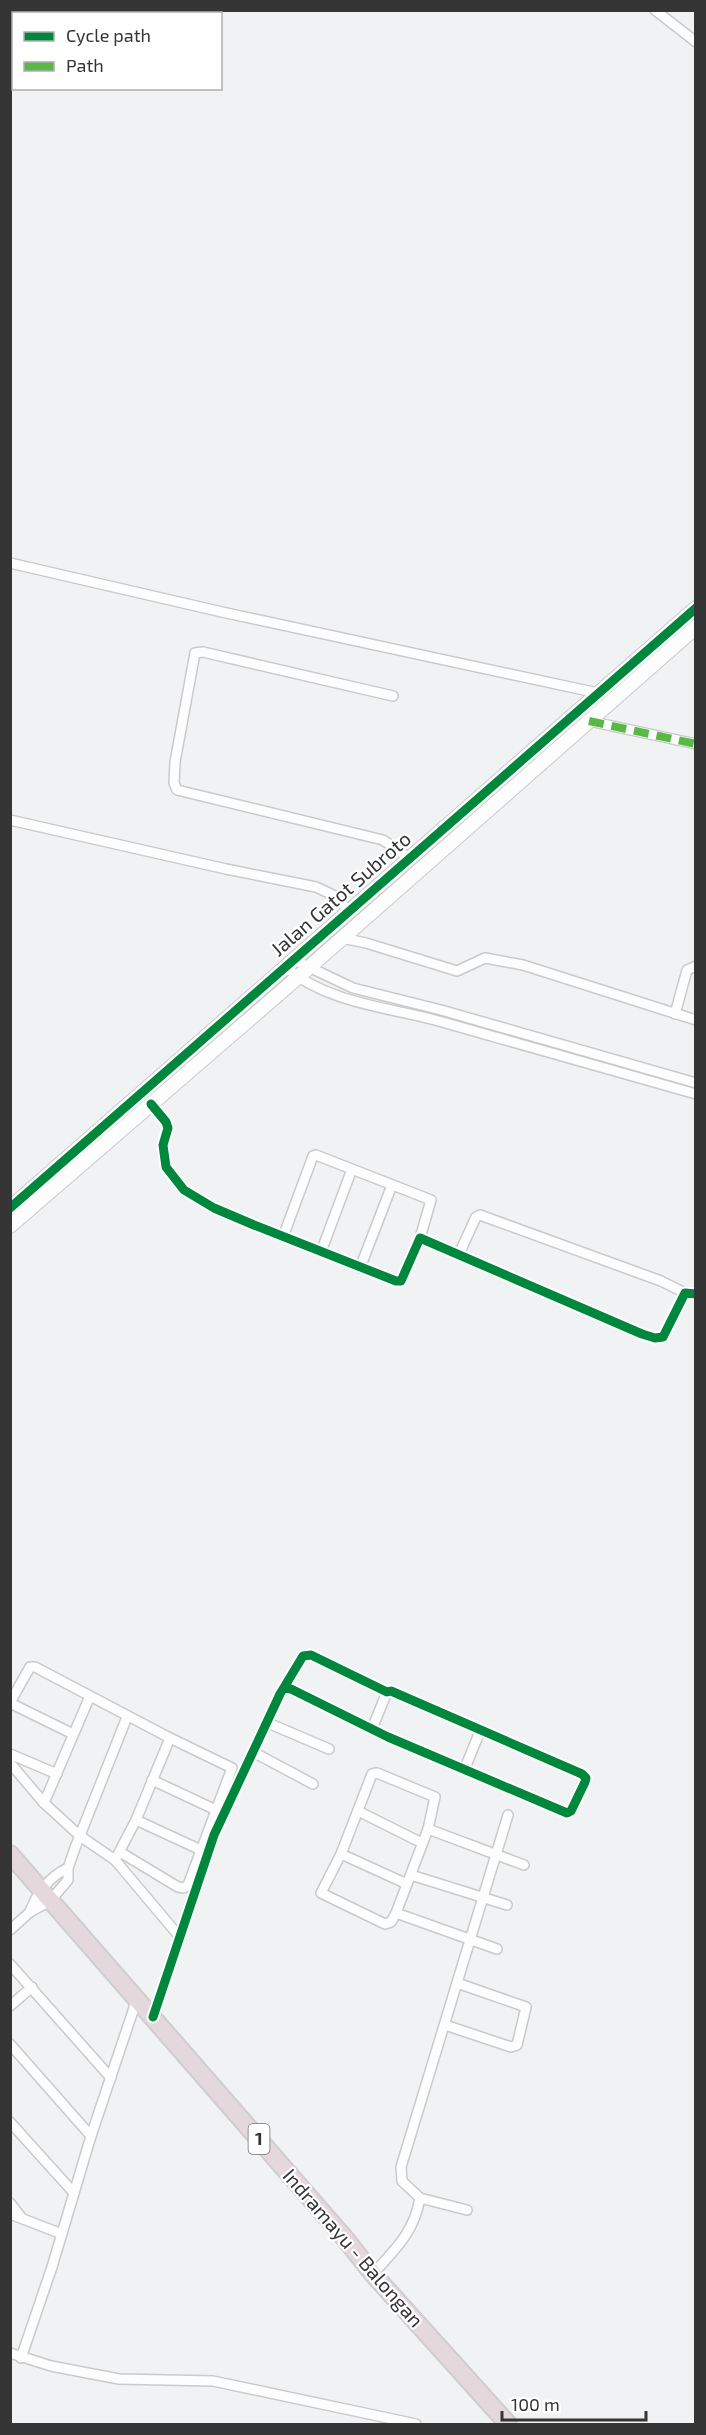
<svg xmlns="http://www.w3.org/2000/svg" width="706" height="2435" font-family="'Exo 2',sans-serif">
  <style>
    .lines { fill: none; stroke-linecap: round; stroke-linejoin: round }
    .street-casing { stroke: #c9cacb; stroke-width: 12 }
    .secondary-casing { stroke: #c9cacb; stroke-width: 16 }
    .highway-casing { stroke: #cececf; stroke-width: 20 }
    .street { stroke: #fdfdfd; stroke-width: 9 }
    .secondary { stroke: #fdfdfd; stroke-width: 14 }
    .highway { stroke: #e5d8dc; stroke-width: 16 }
    .quiet { stroke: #58b947; stroke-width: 8; stroke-dasharray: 15 8; stroke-linecap: butt }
    .cycleway-casing { stroke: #fff; stroke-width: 13 }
    .cycleway { stroke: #00873e; stroke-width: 9 }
    .labels { text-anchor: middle; stroke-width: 4.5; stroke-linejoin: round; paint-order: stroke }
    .shield { fill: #fff; stroke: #727272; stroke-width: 1.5 }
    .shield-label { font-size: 18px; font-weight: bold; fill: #353536 }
    .street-label { font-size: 20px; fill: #353536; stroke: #fff }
  </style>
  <rect width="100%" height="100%" fill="#f1f2f3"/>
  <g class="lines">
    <!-- street casing -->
    <g class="street-casing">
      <g id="street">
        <path d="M655,10L696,42"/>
        <path d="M76,14L79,10"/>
        <path d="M10,563L222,612L598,693"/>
        <path d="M393,696L203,652L195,653L175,762L174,783L177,790L383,840L409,858"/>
        <path d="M589,721L696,744"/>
        <path d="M10,820L226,869L316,887L335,896L349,911"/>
        <path d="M342,938L366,943L457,971L485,958L523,965L696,1020"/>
        <path d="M294,960L353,988L441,1010L696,1083"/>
        <path d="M285,967C326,1002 385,1007 435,1020C522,1044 609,1069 696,1094"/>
        <path d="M675,1014L687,970L696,966"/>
        <path d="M151,1104L166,1122L168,1128L163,1145L166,1167L184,1190L214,1208L254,1225L396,1281H401L420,1238L642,1334L655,1338L663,1337L685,1293L696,1294"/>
        <path d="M283,1237L313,1156L316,1155L431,1200L420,1238"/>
        <path d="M321,1252L352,1169"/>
        <path d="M459,1254L476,1217L480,1215L661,1281L685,1293"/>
        <path d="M360,1268L392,1185"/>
        <path d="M268,1723L329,1749"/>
        <path d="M372,1729L387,1692"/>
        <path d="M73,1734L12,1704V1699L30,1667H35L170,1738L136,1820L115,1860L80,1836L44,1803L90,1696"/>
        <path d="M253,1752L313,1784"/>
        <path d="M10,1754L57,1774"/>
        <path d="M10,1763L44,1803"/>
        <path d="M465,1768L481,1729"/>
        <path d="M377,1773L435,1797L428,1829L396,1913L391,1922L385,1924L321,1893L341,1854L372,1774Z"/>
        <path d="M152,1780L216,1810"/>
        <path d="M358,1811L422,1843"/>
        <path d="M136,1820L201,1850"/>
        <path d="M428,1829L524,1865"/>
        <path d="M120,1852L178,1887L184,1888L188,1885L232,1768L170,1738"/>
        <path d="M341,1854L407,1884"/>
        <path d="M115,1860L179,1936"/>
        <path d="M411,1875L507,1905"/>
        <path d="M30,1912C36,1894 50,1876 68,1868"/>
        <path d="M396,1913L497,1949"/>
        <path d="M10,1930L30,1912L50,1901L68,1880V1868L75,1848L127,1717"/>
        <path d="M10,1964L111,2078"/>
        <path d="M10,2006L32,1987"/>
        <path d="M153,2017L214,1835L280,1694L303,1656L311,1655L387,1692L391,1691L582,1774L586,1778L585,1782L571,1811L567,1813L388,1737L291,1689L284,1688"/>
        <path d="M445,2025L511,2047L517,2045L526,2007L457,1983"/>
        <path d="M10,2044L91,2136L52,2267L21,2358"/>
        <path d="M10,2122L74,2193"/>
        <path d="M91,2136L137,1999"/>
        <path d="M10,2203L21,2217"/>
        <path d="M467,2210L420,2198L402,2181L401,2167L508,1815"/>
        <path d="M10,2214L62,2234"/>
        <path d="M373,2274C395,2249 414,2233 420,2198"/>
        <path d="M10,2353L51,2366L119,2379L213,2381L416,2424"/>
      </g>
    </g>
    <!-- secondary casing -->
    <g class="secondary-casing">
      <g id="secondary">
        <path d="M10,1208L696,608"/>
        <path d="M10,1226L297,978L696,627"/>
      </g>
    </g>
    <!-- highway casing -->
    <g class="highway-casing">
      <path id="highway" d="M10,1854L343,2236L373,2274L508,2424"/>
    </g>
    <!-- street -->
    <use href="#street" class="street"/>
    <!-- secondary -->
    <use href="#secondary" class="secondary"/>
    <!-- highway -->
    <use href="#highway" class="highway"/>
    <!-- quiet -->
    <path class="quiet" d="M589,721L696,744"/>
    <!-- cycleway casing -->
    <g class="cycleway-casing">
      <g id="cycleway">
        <path d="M151,1104L166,1122L168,1128L163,1145L166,1167L184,1190L214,1208L254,1225L396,1281H401L420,1238L642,1334L655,1338L663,1337L685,1293L696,1294"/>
        <path d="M10,1208L696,608"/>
        <path d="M153,2017L214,1835L280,1694L303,1656L311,1655L387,1692L391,1691L582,1774L586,1778L585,1782L571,1811L567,1813L388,1737L291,1689L284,1688"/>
      </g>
    </g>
    <!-- cycleway -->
    <use href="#cycleway" class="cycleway"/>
  </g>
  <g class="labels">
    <!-- shield labels -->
    <rect class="shield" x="248.5" y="2124" width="21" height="30" rx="4.5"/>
    <g class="shield-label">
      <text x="259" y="2145">1</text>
    </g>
    <!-- street labels -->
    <g class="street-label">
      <text transform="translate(341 894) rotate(-41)" y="7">Jalan Gatot Subroto</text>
      <text transform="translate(353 2248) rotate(49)" y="7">Indramayu - Balongan</text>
    </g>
  </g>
  <!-- border -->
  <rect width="706" height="2435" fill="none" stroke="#353536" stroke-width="24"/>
  <!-- legend -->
  <rect x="12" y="12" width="210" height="78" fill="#ffffff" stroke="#aeaeaf" stroke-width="1.5"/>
  <rect x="24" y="32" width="30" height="9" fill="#00873e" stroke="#aeaeaf" stroke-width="1.5"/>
  <text x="66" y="42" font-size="18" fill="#353536">Cycle path</text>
  <rect x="24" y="62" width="30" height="9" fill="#58b947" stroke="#aeaeaf" stroke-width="1.5"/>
  <text x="66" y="72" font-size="18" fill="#353536">Path</text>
  <!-- scale -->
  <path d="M502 2411v9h144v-9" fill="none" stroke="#353536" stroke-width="3"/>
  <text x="511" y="2411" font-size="18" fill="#353536" stroke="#ffffff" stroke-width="4.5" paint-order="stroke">100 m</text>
</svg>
